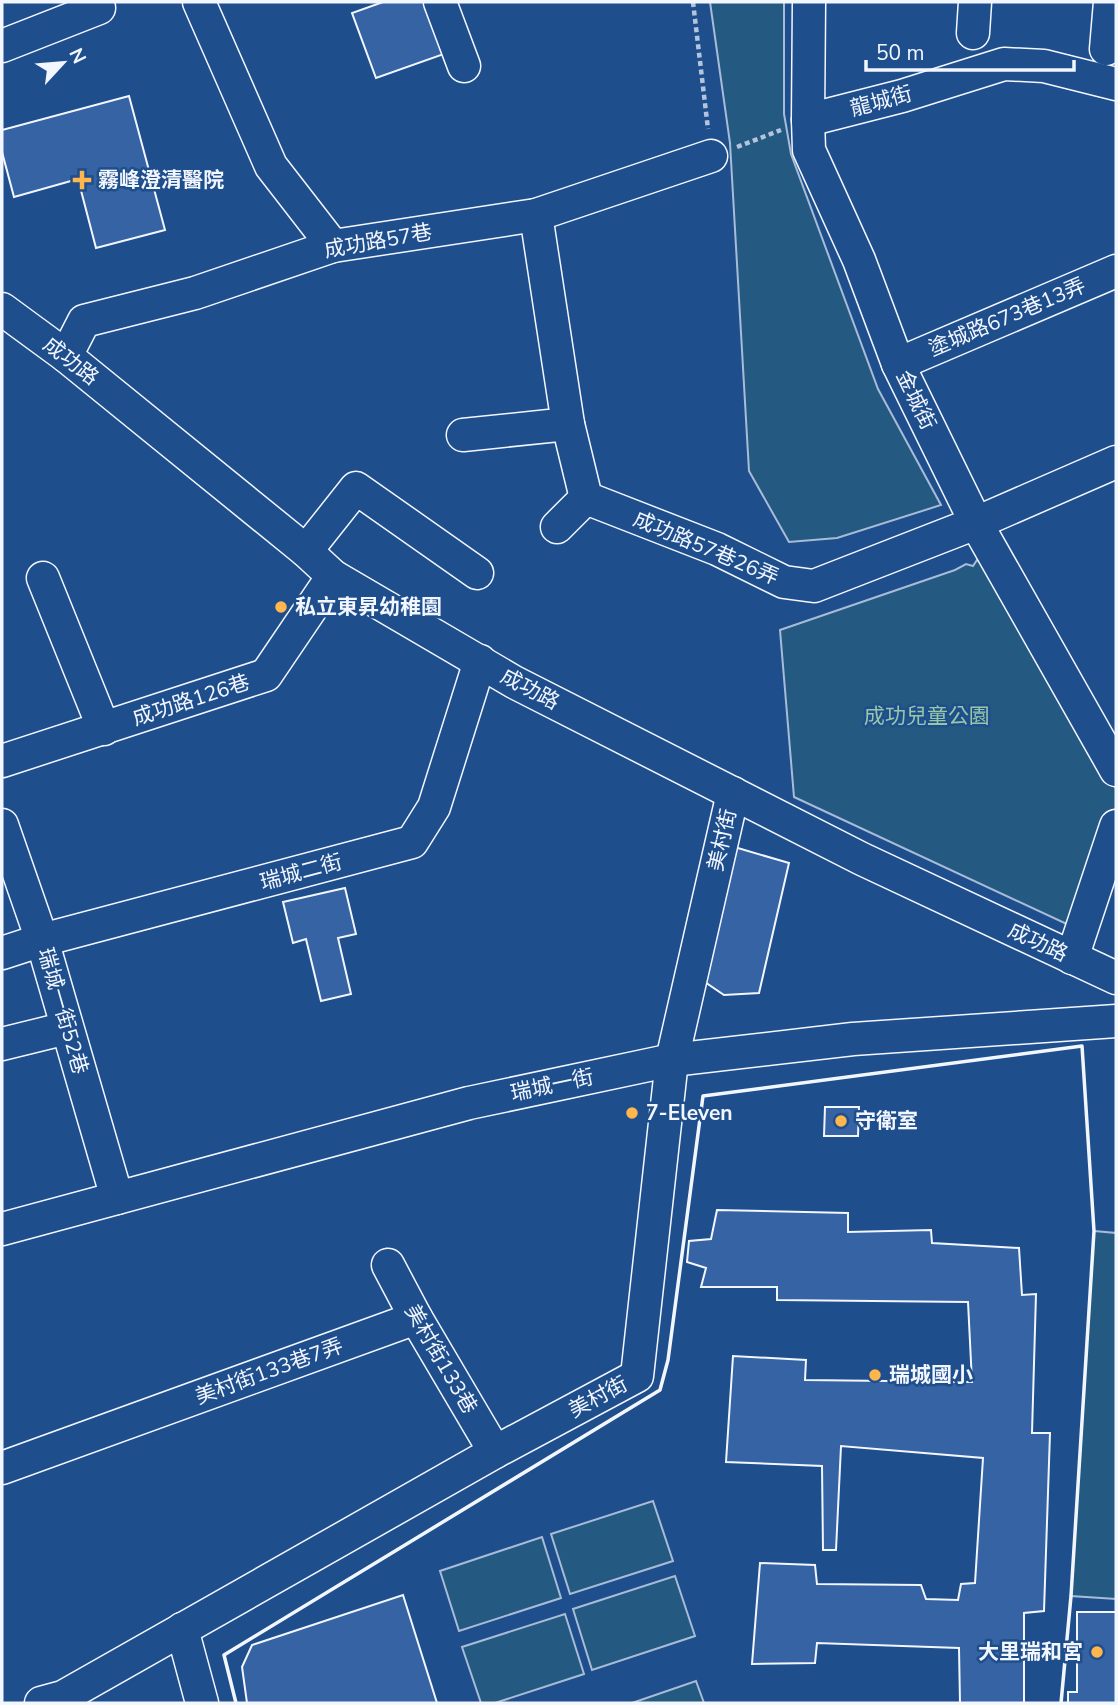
<svg xmlns="http://www.w3.org/2000/svg" width="1118" height="1705" font-family="'Nunito Sans','Noto Sans TC',sans-serif">
  <style>
    .green { fill: #245a82; stroke: #a8bbd7; stroke-width: 2 }
    .building { fill: #3563a3; stroke: #f2f6ff; stroke-width: 2 }
    .lines { fill: none; stroke-linecap: round; stroke-linejoin: round }
    .minor-casing { stroke: #f2f6ff; stroke-width: 35 }
    .path { stroke: #b3c4dc; stroke-width: 4.5; stroke-dasharray: 5 3.5; stroke-linecap: butt }
    .minor { stroke: #1f4e8c; stroke-width: 32 }
    .wall { stroke: #f2f6ff; stroke-width: 3.5 }
    .poi-dot { fill: #ffb74d; stroke: #1f4e8c; stroke-width: 2.5 }
    .labels { text-anchor: middle; stroke-width: 5; stroke-linejoin: round; paint-order: stroke }
    .street-label { font-size: 21px; fill: #f2f6ff; stroke: #1f4e8c }
    .poi-label { font-size: 21px; font-weight: bold; fill: #f2f6ff; stroke: #1f4e8c; text-anchor: start }
    .park-label { font-size: 21px; fill: #97c8a6; stroke: #1f4e8c }
  </style>
  <rect width="100%" height="100%" fill="#1f4e8c"/>
  <!-- green -->
  <g class="green">
    <path d="M710,2H784V114L791,154L878,389L941,505L837,538L789,542L749,471L730,143Z"/>
    <path d="M977,560L1004,572L1067,697L1116,789V807L1077,919L1071,926L794,797L780,630L955,570L966,564L973,566Z"/>
    <path d="M1094,1231L1116,1233V1599L1071,1596Z"/>
    <path d="M653,1501L673,1561L570,1594L551,1534Z"/>
    <path d="M542,1537L561,1598L459,1631L440,1571Z"/>
    <path d="M675,1576L695,1636L592,1670L573,1609Z"/>
    <path d="M565,1614L584,1674L495,1703H481L462,1647Z"/>
    <path d="M696,1681L704,1703H632Z"/>
  </g>
  <!-- building -->
  <g class="building">
    <path d="M383,2H425L444,54L376,78L352,13Z"/>
    <path d="M129,96L165,230L96,248L78,179L14,197L2,152V130Z"/>
    <path d="M731,846L789,863L759,993L724,995L702,980Z"/>
    <path d="M345,888L356,934L338,938L351,994L321,1001L306,939L293,943L283,902Z"/>
    <path d="M825,1107H859L858,1136H824Z"/>
    <path d="M717,1210L848,1213V1232L931,1230L932,1243L1019,1248L1022,1295L1036,1294L1032,1433H1050L1044,1611L1024,1613V1703H960L959,1648L817,1643L815,1663L752,1664L760,1563L815,1565L817,1584L921,1585L926,1599L958,1600L961,1584L975,1583L983,1458L841,1446L836,1550H823L822,1466L726,1462L733,1356L806,1360L805,1380L972,1382L968,1302L777,1300V1287H701L706,1268L687,1262L689,1241L711,1239Z"/>
    <path d="M403,1595L437,1703H247L242,1667L252,1645Z"/>
    <path d="M1077,1612H1116V1703H1068V1692H1077Z"/>
  </g>
  <g class="lines">
    <!-- minor casing -->
    <g class="minor-casing">
      <g id="minor">
        <path d="M199,2L271,166L333,246"/>
        <path d="M440,2L464,66"/>
        <path d="M809,2L808,120L809,150L859,260L898,364L976,523L1116,770"/>
        <path d="M973,33L975,2"/>
        <path d="M2,46L99,8"/>
        <path d="M1106,49L1110,2"/>
        <path d="M808,120L902,96L1004,64L1044,66L1116,84"/>
        <path d="M2,309L66,356L306,551L333,576L514,682L862,859L1116,978"/>
        <path d="M66,356L84,321L195,293L333,246L536,215L711,156"/>
        <path d="M898,364L1116,271"/>
        <path d="M568,424L586,498L717,549L784,582L814,586L976,523L1116,462"/>
        <path d="M463,435L568,424L536,215"/>
        <path d="M557,527L586,498"/>
        <path d="M306,551L356,488L477,573"/>
        <path d="M43,578L104,729"/>
        <path d="M2,761L266,675L333,576"/>
        <path d="M2,825L42,940L117,1198"/>
        <path d="M2,953L42,940L412,842L434,807L480,661"/>
        <path d="M1072,958L1116,826"/>
        <path d="M2,1044L67,1028"/>
        <path d="M2,1229L469,1103L672,1060L853,1039L1116,1021"/>
        <path d="M388,1265L416,1318L495,1452"/>
        <path d="M2,1468L416,1318"/>
        <path d="M182,1629L202,1703"/>
        <path d="M41,1703L63,1697L495,1452L637,1376L672,1060L733,793"/>
      </g>
    </g>
    <!-- path -->
    <g class="path">
      <path d="M693,2L708,129"/>
      <path d="M737,147L781,130"/>
    </g>
    <!-- minor -->
    <use href="#minor" class="minor"/>
    <!-- wall -->
    <path class="wall" d="M236,1703L224,1655L660,1390L668,1360L703,1096L1082,1046L1094,1231L1071,1596L1061,1703"/>
  </g>
  <!-- markers -->
  <g class="poi-dot">
    <path d="M78.5 169.5h7v7h7v7h-7v7h-7v-7h-7v-7h7z"/>
    <circle cx="281" cy="607" r="7"/>
    <circle cx="632" cy="1113" r="7"/>
    <circle cx="841" cy="1121" r="7"/>
    <circle cx="875" cy="1375" r="7"/>
    <circle cx="1097" cy="1652" r="7"/>
  </g>
  <g class="labels">
    <!-- street labels -->
    <g class="street-label">
      <text transform="translate(881 101) rotate(-15)" y="7">龍城街</text>
      <text transform="translate(378 241) rotate(-10)" y="7">成功路57巷</text>
      <text transform="translate(1007 317) rotate(-23)" y="7">塗城路673巷13弄</text>
      <text transform="translate(71 361) rotate(38)" y="7">成功路</text>
      <text transform="translate(916 400) rotate(64)" y="7">金城街</text>
      <text transform="translate(706 548) rotate(23)" y="7">成功路57巷26弄</text>
      <text transform="translate(530 689) rotate(28)" y="7">成功路</text>
      <text transform="translate(191 700) rotate(-18)" y="7">成功路126巷</text>
      <text transform="translate(722 840) rotate(-77)" y="7">美村街</text>
      <text transform="translate(301 872) rotate(-15)" y="7">瑞城二街</text>
      <text transform="translate(1038 942) rotate(25)" y="7">成功路</text>
      <text transform="translate(63 1011) rotate(74)" y="7">瑞城一街52巷</text>
      <text transform="translate(552 1085) rotate(-12)" y="7">瑞城一街</text>
      <text transform="translate(441 1359) rotate(60)" y="7">美村街133巷</text>
      <text transform="translate(269 1371) rotate(-20)" y="7">美村街133巷7弄</text>
      <text transform="translate(598 1397) rotate(-28)" y="7">美村街</text>
    </g>
    <!-- poi labels -->
    <g class="poi-label">
      <text x="98" y="187">霧峰澄清醫院</text>
      <text x="295" y="614">私立東昇幼稚園</text>
      <text x="646" y="1120">7-Eleven</text>
      <text x="855" y="1128">守衛室</text>
      <text x="889" y="1382">瑞城國小</text>
      <text x="1083" y="1659" text-anchor="end">大里瑞和宮</text>
    </g>
    <!-- park labels -->
    <g class="park-label">
      <text x="927" y="723">成功兒童公園</text>
    </g>
  </g>
  <!-- border -->
  <rect width="1118" height="1705" fill="none" stroke="#f2f6ff" stroke-width="7"/>
  <!-- north arrow -->
  <g transform="translate(63 63) rotate(64)" stroke="#1f4e8c" stroke-width="5" paint-order="stroke">
  <path d="M0-5L12 26L0 18L-12 26Z" fill="#f2f6ff"/>
  <text y="-10" font-size="19" font-weight="bold" text-anchor="middle" fill="#f2f6ff">N</text>
  </g>
  <!-- scale -->
  <path d="M866 60v10h208v-10" fill="none" stroke="#f2f6ff" stroke-width="3.5"/>
  <text x="876" y="60" font-size="21" fill="#f2f6ff" stroke="#1f4e8c" stroke-width="5" paint-order="stroke">50 m</text>
</svg>
